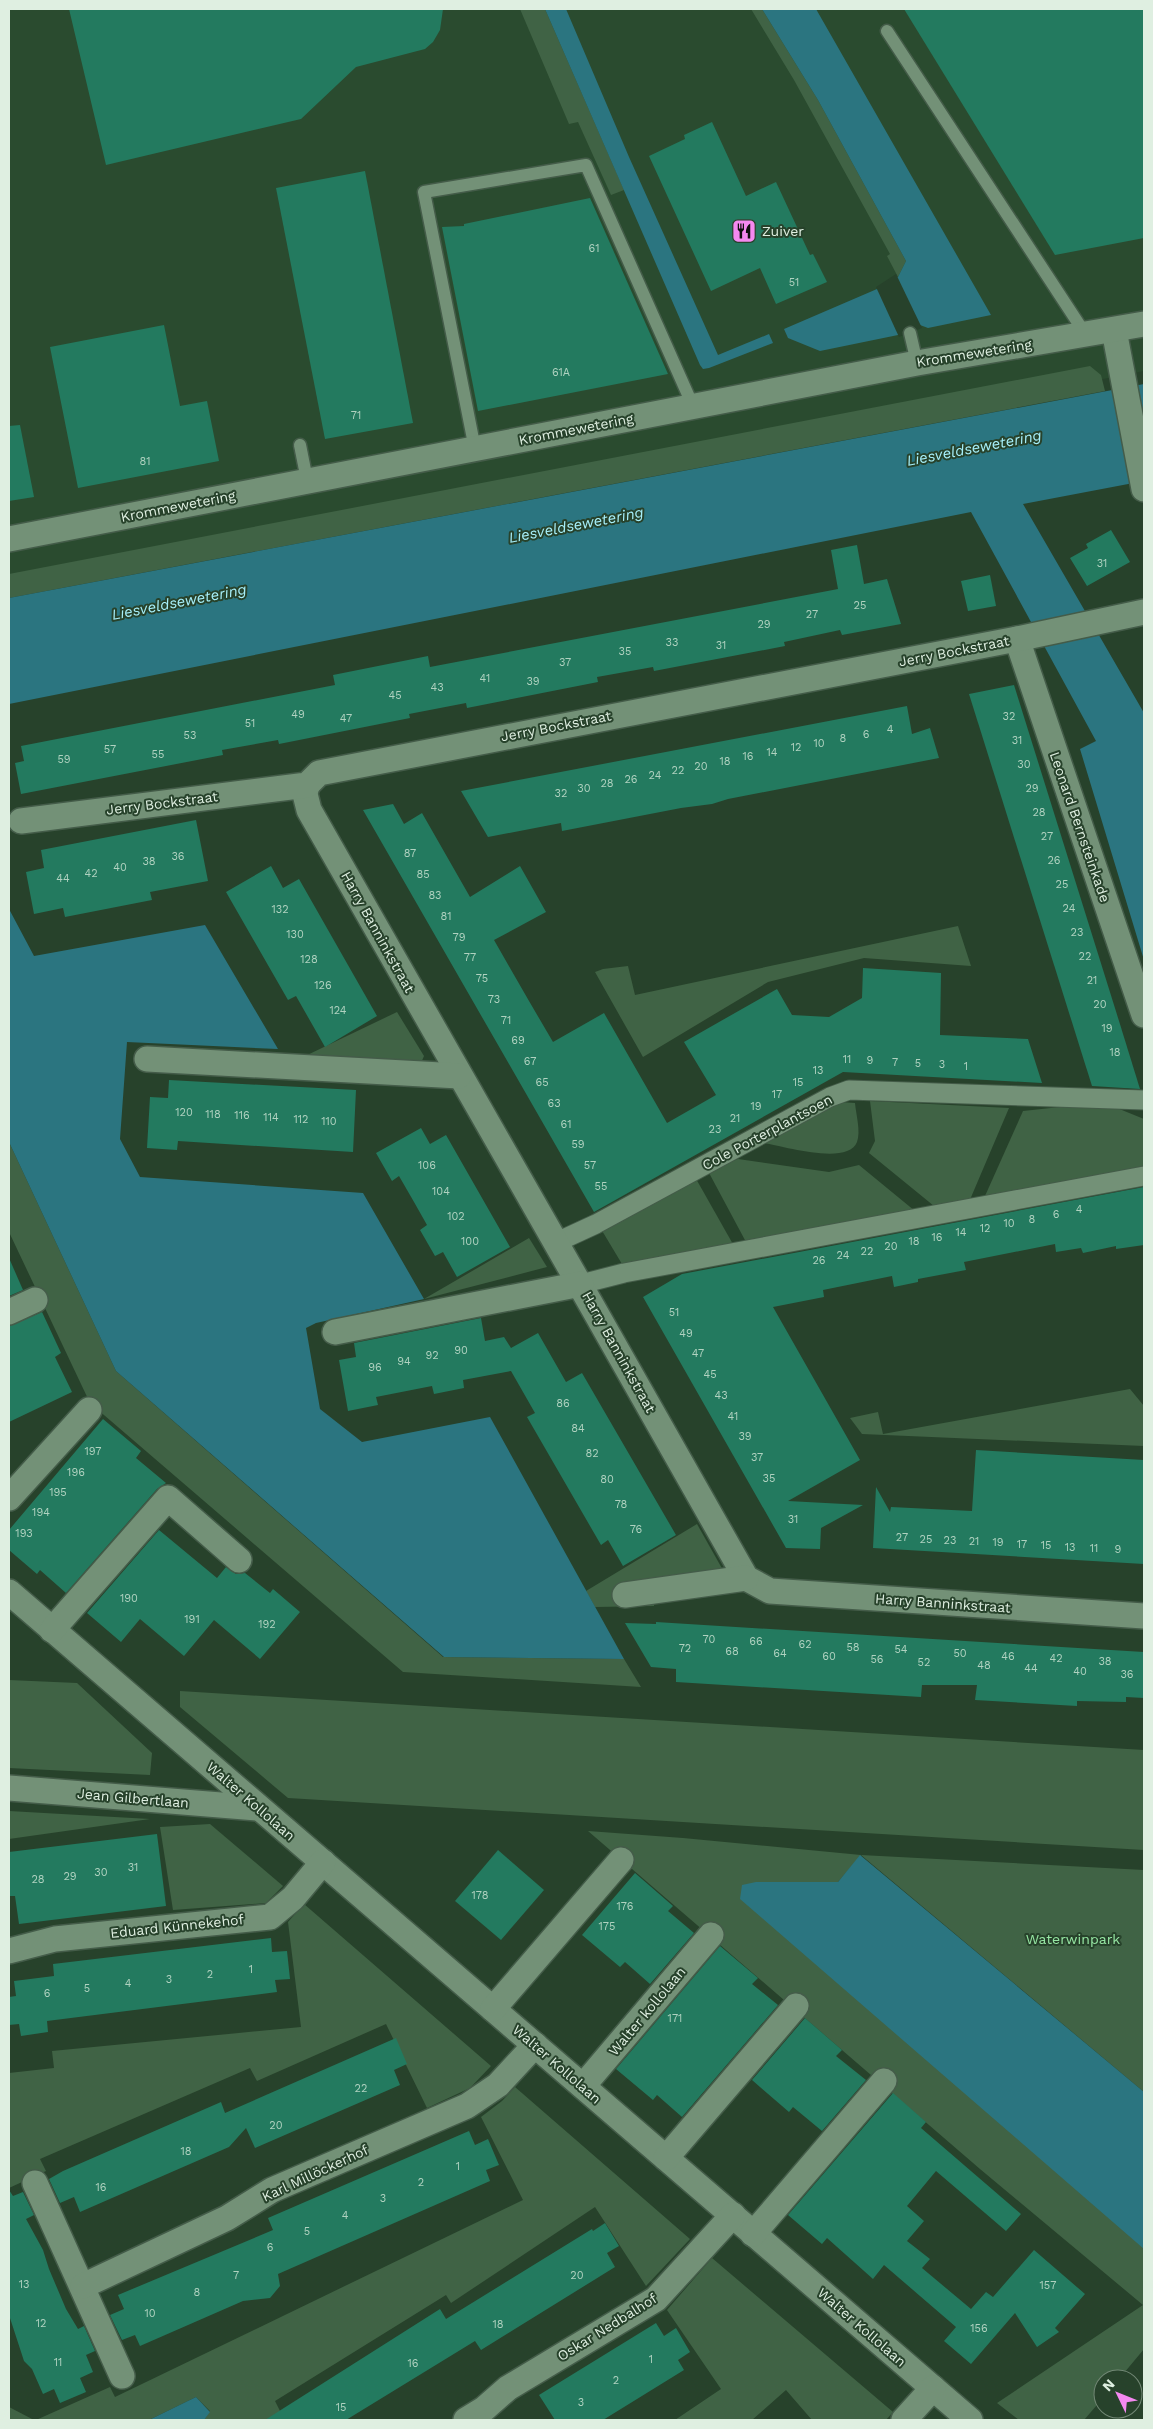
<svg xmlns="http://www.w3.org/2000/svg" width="1153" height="2429" font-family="'Work Sans',sans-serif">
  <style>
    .built { fill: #2a4b2f }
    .green { fill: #406345 }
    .water { fill: #2b7580 }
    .pier { fill: #27422b }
    .building { fill: #237a5f }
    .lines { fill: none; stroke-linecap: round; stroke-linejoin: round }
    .service-casing { stroke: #445c49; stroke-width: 15 }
    .pedestrian-casing { stroke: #445c49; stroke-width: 21 }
    .minor-casing { stroke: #445c49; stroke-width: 28 }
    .service { stroke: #739177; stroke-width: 12 }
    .pedestrian { stroke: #739177; stroke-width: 19 }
    .minor { stroke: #739177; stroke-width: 25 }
    .labels { text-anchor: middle; stroke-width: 4; stroke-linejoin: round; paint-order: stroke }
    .number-label { font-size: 11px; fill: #b0d2c0 }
    .poi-label { font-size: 14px; fill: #dfefe1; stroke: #27422b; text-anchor: start }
    .street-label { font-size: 14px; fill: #dfefe1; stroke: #27422b }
    .park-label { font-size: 14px; fill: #96e6a3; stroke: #27422b }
    .water-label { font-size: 15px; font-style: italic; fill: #a6effa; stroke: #27422b }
  </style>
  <rect width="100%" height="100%" fill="#27422b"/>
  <!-- built -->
  <path class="built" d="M9,9H1144V371L9,592Z"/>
  <!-- green -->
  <g class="green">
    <path d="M520,9H545L624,190L611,195L578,122L569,124Z"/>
    <path d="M751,9H762L818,100L906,261L898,277L887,256L890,254L794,80Z"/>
    <path d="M1090,366L1101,375L1105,391L9,598V574Z"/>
    <path d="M958,926L971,966L864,958L768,982L643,1057L595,972L603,969L628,966L635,995Z"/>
    <path d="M397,1012L424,1056L420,1065L301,1058Z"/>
    <path d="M870,1101L1009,1108L969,1202L934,1206L869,1153L875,1141Z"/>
    <path d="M840,1102L855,1103C856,1115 861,1131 857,1142C848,1166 783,1146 764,1143Z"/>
    <path d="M1088,1104L1112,1106L1144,1119V1167L985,1196L1023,1111Z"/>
    <path d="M9,1142L116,1371L443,1657L624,1659L641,1687L403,1672L90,1403L9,1232Z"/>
    <path d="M738,1159L829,1172L859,1165L915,1211L746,1242L708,1171Z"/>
    <path d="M695,1177L734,1246L622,1264L601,1229Z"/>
    <path d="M529,1238L547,1267L424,1299Z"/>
    <path d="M1130,1389L1144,1406V1446L862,1434L850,1418L878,1412L883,1434Z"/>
    <path d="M697,1524L724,1572L655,1584L654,1606L595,1607L586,1591Z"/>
    <path d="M9,1680L77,1683L152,1753L150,1775L9,1768Z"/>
    <path d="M180,1691L1144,1750V1850L288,1798L180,1707Z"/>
    <path d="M9,1811L150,1819L9,1839Z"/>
    <path d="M210,1824L283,1886L266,1903L173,1910L160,1827Z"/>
    <path d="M588,1831L683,1838L861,1855L1144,1870V2092L861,1855L838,1882H756L1144,2246V2349L1119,2379H1103V2398L1084,2420H1019L997,2403L1143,2305L980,2169Z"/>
    <path d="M304,1904L491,2066L470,2088L427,2108L386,2024L257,2081L250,2068L40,2159L46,2171L9,2188V2073L54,2068L52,2051L301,2027L288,1922Z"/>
    <path d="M515,2087L690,2239L646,2286L595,2207L451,2303L446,2295L275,2401L284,2419L281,2420H204L210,2411L196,2397L149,2420H36L110,2387L115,2397L523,2200L481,2117L502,2101Z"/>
    <path d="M712,2258L893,2412L886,2420H812L786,2390L752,2420H675L721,2389L667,2310Z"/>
    <path d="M9,2407L34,2420H9Z"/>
  </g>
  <!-- water -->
  <g class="water">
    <path d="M545,9H566L629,157L718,355L769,334L773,343L709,368L703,369L700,365Z"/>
    <path d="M762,9H816L991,315L928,328L920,325L898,335L820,351L788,338L784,329L877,289L898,277L906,261L818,100Z"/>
    <path d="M1144,384V481L1023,504L1144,713V960L1080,749L1096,741L971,512L9,704V598Z"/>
    <path d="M9,909L34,956L205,925L278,1049L127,1042L120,1139L140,1177L363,1193L424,1299L316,1323L306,1328L320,1409L362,1442L490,1417L624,1659L444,1657L116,1371L9,1142Z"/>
    <path d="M860,1855L1144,2092V2249L740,1899L742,1885L756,1882H838Z"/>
    <path d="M196,2397L210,2412L204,2420H149Z"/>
  </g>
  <!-- pier -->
  <path class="pier" d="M896,274L922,328L899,337L876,287Z"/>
  <!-- building -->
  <g class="building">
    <path d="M69,9H443L440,30L433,42L425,49L356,67L301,119L106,165Z"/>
    <path d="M904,9H1144V238L1055,255Z"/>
    <path d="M712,122L746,196L776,182L810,255L813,254L827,282L776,304L760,268L711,291L649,156L685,139L684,135Z"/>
    <path d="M365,171L413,423L325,439L276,188Z"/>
    <path d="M590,198L668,374L478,411L442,227L464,226V224Z"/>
    <path d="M164,325L180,406L207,401L219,461L78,488L50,347Z"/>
    <path d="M20,425L34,497L9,501V426Z"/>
    <path d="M1111,530L1130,562L1087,586L1070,558L1088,548L1086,544Z"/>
    <path d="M857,545L864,584L887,579L901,624L842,635L840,630L784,642L785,646L654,671L653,667L597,677L598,682L467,708L466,703L409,714L410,718L279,744L278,740L222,750L223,755L21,794L15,763L24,761L21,746L335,685L333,675L428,656L430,667L838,589L831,550Z"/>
    <path d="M990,575L996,606L968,611L961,581Z"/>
    <path d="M1014,685L1119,1021L1140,1089L1092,1086L969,694Z"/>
    <path d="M907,706L912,734L930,728L939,758L728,799L712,804L681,808L562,831L561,823L488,837L461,791Z"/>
    <path d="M393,804L404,824L422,813L470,897L520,866L546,912L494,940L529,1001L553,1042L604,1013L667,1123L716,1095L684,1042L777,989L792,1015L829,1017L862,998L863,968L941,973L940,1035L1028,1039L1042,1083L843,1072L594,1212L363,810Z"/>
    <path d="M196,820L208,881L150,892L152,900L65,917L63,908L34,914L26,872L44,868L41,850Z"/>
    <path d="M271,866L283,888L299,879L377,1016L325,1047L296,996L288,1000L226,892Z"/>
    <path d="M169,1080L356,1090L353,1152L178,1141L177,1150L147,1148L150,1097L168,1098Z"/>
    <path d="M421,1128L430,1144L446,1135L510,1247L457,1277L443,1252L435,1256L420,1230L427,1225L414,1202L399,1176L392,1181L376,1153Z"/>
    <path d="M1144,1187V1245L1116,1249V1246L1083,1253L1081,1248L1056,1252L1055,1244L964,1262L966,1270L918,1279V1282L894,1287L892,1276L823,1290L824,1297L773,1307L860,1460L788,1501L863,1505L821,1528L820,1549L786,1548L643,1297L682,1274Z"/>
    <path d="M9,1258L23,1290L9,1296Z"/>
    <path d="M42,1312L61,1353L55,1357L72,1392L9,1422V1326Z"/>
    <path d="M481,1318L485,1341L504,1337L511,1348L538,1333L566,1382L582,1373L676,1535L623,1566L608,1540L601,1545L527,1417L535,1413L511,1371L463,1380L464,1388L434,1394L432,1386L376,1397L378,1405L348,1411L339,1360L356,1357L354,1343Z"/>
    <path d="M103,1419L141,1451L136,1458L166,1483L157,1489L66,1593L40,1570L37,1574L9,1550V1530Z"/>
    <path d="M976,1450L1144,1460V1564L873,1548L876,1487L890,1512L891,1507L972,1511Z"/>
    <path d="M159,1530L217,1578L226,1567L236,1574L245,1573L270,1593L273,1589L300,1612L260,1659L214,1620L184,1656L140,1619L121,1642L87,1613Z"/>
    <path d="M656,1622L1144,1652V1698L1126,1697V1702L1077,1701V1706L975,1700L977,1685H922L921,1697L676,1682V1669L651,1667L625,1623L656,1624Z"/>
    <path d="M157,1834L166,1906L19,1924L15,1896H9V1852Z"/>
    <path d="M498,1850L544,1890L501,1940L455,1901Z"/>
    <path d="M635,1873L673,1906L668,1911L694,1933L650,1984L625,1962L620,1967L582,1935Z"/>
    <path d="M271,1938L272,1952L287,1951L290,1979L275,1980L277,1992L47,2021L48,2032L21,2036L19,2024L9,2025V1997L16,1996L14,1981L54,1976L53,1964Z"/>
    <path d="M720,1946L758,1978L752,1984L778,2005L682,2117L657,2095L653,2100L616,2069Z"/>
    <path d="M805,2018L842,2050L836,2056L866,2080L822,2131L793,2107L789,2112L752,2080Z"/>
    <path d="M396,2038L407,2064L394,2070L400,2085L255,2148L246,2128L229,2147L80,2212L74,2197L60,2203L49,2179L63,2171L221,2102L225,2113Z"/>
    <path d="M893,2093L926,2122L921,2128L1021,2214L1006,2231L936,2171L907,2206L924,2221L907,2241L930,2259L922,2268L971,2309L986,2292L993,2297L1034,2250L1085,2294L1055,2328L1059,2332L1037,2347L1015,2313L971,2364L944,2341L956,2327L884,2265L873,2279L827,2238L822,2244L788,2215Z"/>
    <path d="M469,2131L475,2145L488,2139L499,2165L486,2170L490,2181L278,2274L280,2286L270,2298L243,2301L140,2346L135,2335L122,2340L110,2315L124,2309L118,2295L273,2230L268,2218Z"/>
    <path d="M9,2190L13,2196L23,2192L34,2215L26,2219L43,2250L49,2269L66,2309L78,2329L84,2326L95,2351L86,2355L93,2372L80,2378L86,2392L60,2403L54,2389L43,2394L32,2369L24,2361L9,2315Z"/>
    <path d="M605,2223L619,2246L607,2253L615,2267L481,2350L475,2341L346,2420H265L440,2309L446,2319L592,2229L593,2231Z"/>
    <path d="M656,2323L664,2336L676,2328L690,2352L678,2360L684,2370L603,2420H555L539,2395Z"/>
  </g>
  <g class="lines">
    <!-- service casing -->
    <g class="service-casing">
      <g id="service">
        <path d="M887,31L1086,335"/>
        <path d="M910,333L917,363"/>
        <path d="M300,445L307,480"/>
        <path d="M475,449L424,192L586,165L693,406"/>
      </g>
    </g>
    <!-- pedestrian casing -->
    <g class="pedestrian-casing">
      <g id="pedestrian">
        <path d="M557,1242L596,1224L830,1097L849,1090L1144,1100"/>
        <path d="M581,1284L624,1273L1144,1176"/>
      </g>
    </g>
    <!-- minor casing -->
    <g class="minor-casing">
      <g id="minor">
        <path d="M1114,330L1144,489"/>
        <path d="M9,539L917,363L1144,324"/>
        <path d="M1017,639L1144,1015"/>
        <path d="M307,785L305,794L309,810C454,1067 602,1321 746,1578L770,1591L1144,1616"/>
        <path d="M21,821L307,785L319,773L1017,639L1144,612"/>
        <path d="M147,1059L459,1076"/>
        <path d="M9,1312L35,1300"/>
        <path d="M335,1332L581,1284"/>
        <path d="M9,1498L89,1410"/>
        <path d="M9,1592L970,2420"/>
        <path d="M625,1595L746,1578"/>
        <path d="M52,1630L168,1498L239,1560"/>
        <path d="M9,1788L258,1808"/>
        <path d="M9,1951L55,1939L270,1917L293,1898L323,1862"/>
        <path d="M493,2009L621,1860"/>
        <path d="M583,2086L711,1935"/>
        <path d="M666,2158L796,2006"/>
        <path d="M35,2183L122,2376"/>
        <path d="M753,2234L884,2081"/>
        <path d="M83,2286L227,2218L272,2190L467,2106L498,2085L535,2045"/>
        <path d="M466,2420L484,2409L508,2388L656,2299L733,2215"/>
        <path d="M904,2420L933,2388"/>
      </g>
    </g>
    <!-- service -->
    <use href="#service" class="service"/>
    <!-- pedestrian -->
    <use href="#pedestrian" class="pedestrian"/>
    <!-- minor -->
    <use href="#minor" class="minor"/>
  </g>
  <!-- icons -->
  <defs>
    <g id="restaurant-square" transform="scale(1.25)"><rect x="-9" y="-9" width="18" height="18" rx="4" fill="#f489f0" stroke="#27422b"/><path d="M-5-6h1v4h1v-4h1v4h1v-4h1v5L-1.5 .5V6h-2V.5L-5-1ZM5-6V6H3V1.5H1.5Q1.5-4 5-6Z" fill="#111"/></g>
  </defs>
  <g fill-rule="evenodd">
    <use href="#restaurant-square" x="744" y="231"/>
  </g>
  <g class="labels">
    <!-- number labels -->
    <g class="number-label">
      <text x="594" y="252">61</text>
      <text x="794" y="286">51</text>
      <text x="561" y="376">61A</text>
      <text x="356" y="419">71</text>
      <text x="145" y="465">81</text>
      <text x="1102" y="567">31</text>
      <text x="860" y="609">25</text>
      <text x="812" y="618">27</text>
      <text x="764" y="628">29</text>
      <text x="672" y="646">33</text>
      <text x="721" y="649">31</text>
      <text x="625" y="655">35</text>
      <text x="565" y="666">37</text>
      <text x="485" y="682">41</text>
      <text x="533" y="685">39</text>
      <text x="437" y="691">43</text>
      <text x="395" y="699">45</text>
      <text x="298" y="718">49</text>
      <text x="1009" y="720">32</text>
      <text x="346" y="722">47</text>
      <text x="250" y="727">51</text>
      <text x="890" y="733">4</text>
      <text x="866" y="738">6</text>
      <text x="190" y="739">53</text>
      <text x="843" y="742">8</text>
      <text x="1017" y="744">31</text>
      <text x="819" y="747">10</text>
      <text x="796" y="751">12</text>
      <text x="110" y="753">57</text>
      <text x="772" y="756">14</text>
      <text x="158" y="758">55</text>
      <text x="748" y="760">16</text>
      <text x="64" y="763">59</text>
      <text x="725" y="765">18</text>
      <text x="1024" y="768">30</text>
      <text x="701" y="770">20</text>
      <text x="678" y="774">22</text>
      <text x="655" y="779">24</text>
      <text x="631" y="783">26</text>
      <text x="607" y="787">28</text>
      <text x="584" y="792">30</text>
      <text x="1032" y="792">29</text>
      <text x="561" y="797">32</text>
      <text x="1039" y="816">28</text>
      <text x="1047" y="840">27</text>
      <text x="410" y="857">87</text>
      <text x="178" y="860">36</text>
      <text x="1054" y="864">26</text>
      <text x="149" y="865">38</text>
      <text x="120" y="871">40</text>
      <text x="91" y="877">42</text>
      <text x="423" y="878">85</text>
      <text x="63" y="882">44</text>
      <text x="1062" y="888">25</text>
      <text x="435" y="899">83</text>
      <text x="1069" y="912">24</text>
      <text x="280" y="913">132</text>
      <text x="446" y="920">81</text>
      <text x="1077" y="936">23</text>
      <text x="295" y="938">130</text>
      <text x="459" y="941">79</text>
      <text x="1085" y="960">22</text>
      <text x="470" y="961">77</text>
      <text x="309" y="963">128</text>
      <text x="482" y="982">75</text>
      <text x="1092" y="984">21</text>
      <text x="323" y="989">126</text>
      <text x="494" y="1003">73</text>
      <text x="1100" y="1008">20</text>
      <text x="338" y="1014">124</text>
      <text x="506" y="1024">71</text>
      <text x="1107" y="1032">19</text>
      <text x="518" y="1044">69</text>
      <text x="1115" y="1056">18</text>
      <text x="847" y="1063">11</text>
      <text x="870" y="1064">9</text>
      <text x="530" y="1065">67</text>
      <text x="895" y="1066">7</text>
      <text x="918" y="1067">5</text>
      <text x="942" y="1068">3</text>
      <text x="966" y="1070">1</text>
      <text x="818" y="1074">13</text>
      <text x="542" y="1086">65</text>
      <text x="798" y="1086">15</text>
      <text x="777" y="1098">17</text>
      <text x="554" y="1107">63</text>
      <text x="756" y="1110">19</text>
      <text x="184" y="1116">120</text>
      <text x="213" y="1118">118</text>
      <text x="242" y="1119">116</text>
      <text x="271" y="1121">114</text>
      <text x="735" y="1122">21</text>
      <text x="301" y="1123">112</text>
      <text x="329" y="1125">110</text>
      <text x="566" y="1128">61</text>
      <text x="715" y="1133">23</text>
      <text x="578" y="1148">59</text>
      <text x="427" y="1169">106</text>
      <text x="590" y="1169">57</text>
      <text x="601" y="1190">55</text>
      <text x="441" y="1195">104</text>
      <text x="1079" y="1213">4</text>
      <text x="1056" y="1218">6</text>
      <text x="456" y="1220">102</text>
      <text x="1032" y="1223">8</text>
      <text x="1009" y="1227">10</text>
      <text x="985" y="1232">12</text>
      <text x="961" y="1236">14</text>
      <text x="937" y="1241">16</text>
      <text x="470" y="1245">100</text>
      <text x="914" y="1245">18</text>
      <text x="891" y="1250">20</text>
      <text x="867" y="1255">22</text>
      <text x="843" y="1259">24</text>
      <text x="819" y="1264">26</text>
      <text x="674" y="1316">51</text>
      <text x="686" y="1337">49</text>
      <text x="461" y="1354">90</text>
      <text x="698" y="1357">47</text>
      <text x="432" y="1359">92</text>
      <text x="404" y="1365">94</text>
      <text x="375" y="1371">96</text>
      <text x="710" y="1378">45</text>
      <text x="721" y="1399">43</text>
      <text x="563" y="1407">86</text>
      <text x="733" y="1420">41</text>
      <text x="578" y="1432">84</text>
      <text x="745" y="1440">39</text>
      <text x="93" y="1455">197</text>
      <text x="592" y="1457">82</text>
      <text x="757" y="1461">37</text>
      <text x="76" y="1476">196</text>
      <text x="769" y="1482">35</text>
      <text x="607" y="1483">80</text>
      <text x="58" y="1496">195</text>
      <text x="621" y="1508">78</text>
      <text x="41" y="1516">194</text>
      <text x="793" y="1523">31</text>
      <text x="636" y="1533">76</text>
      <text x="24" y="1537">193</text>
      <text x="902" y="1541">27</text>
      <text x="926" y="1543">25</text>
      <text x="950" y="1544">23</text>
      <text x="974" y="1545">21</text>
      <text x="998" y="1546">19</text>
      <text x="1022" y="1548">17</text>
      <text x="1046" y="1549">15</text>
      <text x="1070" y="1551">13</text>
      <text x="1094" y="1552">11</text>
      <text x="1118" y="1553">9</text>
      <text x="129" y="1602">190</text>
      <text x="192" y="1623">191</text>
      <text x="267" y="1628">192</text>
      <text x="709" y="1643">70</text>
      <text x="756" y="1645">66</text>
      <text x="805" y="1648">62</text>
      <text x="853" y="1651">58</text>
      <text x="685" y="1652">72</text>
      <text x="901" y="1653">54</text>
      <text x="732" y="1655">68</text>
      <text x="780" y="1657">64</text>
      <text x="960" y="1657">50</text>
      <text x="829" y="1660">60</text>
      <text x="1008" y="1660">46</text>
      <text x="1056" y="1662">42</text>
      <text x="877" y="1663">56</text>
      <text x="1105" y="1665">38</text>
      <text x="924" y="1666">52</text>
      <text x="984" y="1669">48</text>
      <text x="1031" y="1672">44</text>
      <text x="1080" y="1675">40</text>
      <text x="1127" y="1678">36</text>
      <text x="133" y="1871">31</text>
      <text x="101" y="1876">30</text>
      <text x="70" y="1880">29</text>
      <text x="38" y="1883">28</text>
      <text x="480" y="1899">178</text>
      <text x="625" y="1910">176</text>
      <text x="607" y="1930">175</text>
      <text x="251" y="1973">1</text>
      <text x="210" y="1978">2</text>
      <text x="169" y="1983">3</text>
      <text x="128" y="1987">4</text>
      <text x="87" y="1992">5</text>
      <text x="47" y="1997">6</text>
      <text x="675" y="2022">171</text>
      <text x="361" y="2092">22</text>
      <text x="276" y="2129">20</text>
      <text x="186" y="2155">18</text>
      <text x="458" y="2170">1</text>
      <text x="421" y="2186">2</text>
      <text x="101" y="2191">16</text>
      <text x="383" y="2202">3</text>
      <text x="345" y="2219">4</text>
      <text x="307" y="2235">5</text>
      <text x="270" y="2251">6</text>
      <text x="236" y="2279">7</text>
      <text x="577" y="2279">20</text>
      <text x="24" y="2288">13</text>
      <text x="1048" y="2289">157</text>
      <text x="197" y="2296">8</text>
      <text x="150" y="2317">10</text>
      <text x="41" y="2327">12</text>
      <text x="498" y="2328">18</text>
      <text x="979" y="2332">156</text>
      <text x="651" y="2363">1</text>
      <text x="58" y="2366">11</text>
      <text x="413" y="2367">16</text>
      <text x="616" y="2384">2</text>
      <text x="581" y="2406">3</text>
      <text x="341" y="2411">15</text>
    </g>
    <!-- poi labels -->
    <g class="poi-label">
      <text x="762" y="236">Zuiver</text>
    </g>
    <!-- street labels -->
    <g class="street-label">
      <text transform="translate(974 353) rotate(-9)" y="5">Krommewetering</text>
      <text transform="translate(576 429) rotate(-11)" y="5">Krommewetering</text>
      <text transform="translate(178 506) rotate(-11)" y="5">Krommewetering</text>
      <text transform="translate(954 651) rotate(-11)" y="5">Jerry Bockstraat</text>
      <text transform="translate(556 726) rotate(-11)" y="5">Jerry Bockstraat</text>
      <text transform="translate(162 803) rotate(-7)" y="5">Jerry Bockstraat</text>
      <text transform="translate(1080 827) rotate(71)" y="5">Leonard Bernsteinkade</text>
      <text transform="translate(378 932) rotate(61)" y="5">Harry Banninkstraat</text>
      <text transform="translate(767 1132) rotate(-28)" y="5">Cole Porterplantsoen</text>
      <text transform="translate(619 1352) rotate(61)" y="5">Harry Banninkstraat</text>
      <text transform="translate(943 1603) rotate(4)" y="5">Harry Banninkstraat</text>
      <text transform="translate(133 1798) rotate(5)" y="5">Jean Gilbertlaan</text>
      <text transform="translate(251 1801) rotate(41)" y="5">Walter Kollolaan</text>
      <text transform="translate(177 1926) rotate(-6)" y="5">Eduard Künnekehof</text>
      <text transform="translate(647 2011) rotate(-50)" y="5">Walter kollolaan</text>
      <text transform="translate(557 2064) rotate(41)" y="5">Walter Kollolaan</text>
      <text transform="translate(315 2173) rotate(-25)" y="5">Karl Millöckerhof</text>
      <text transform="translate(607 2327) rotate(-32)" y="5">Oskar Nedbalhof</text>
      <text transform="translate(862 2327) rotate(41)" y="5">Walter Kollolaan</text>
    </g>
    <!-- park labels -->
    <g class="park-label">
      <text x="1073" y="1944">Waterwinpark</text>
    </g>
    <!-- water labels -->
    <g class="water-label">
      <text transform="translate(974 448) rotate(-11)" y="5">Liesveldsewetering</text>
      <text transform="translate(576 525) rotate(-11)" y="5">Liesveldsewetering</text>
      <text transform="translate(179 602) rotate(-11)" y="5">Liesveldsewetering</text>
    </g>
  </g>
  <!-- border -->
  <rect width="1153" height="2429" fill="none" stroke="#dfefe1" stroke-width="20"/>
  <!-- north arrow -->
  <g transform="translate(1118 2394) rotate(313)"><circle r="24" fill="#27422b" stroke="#718774"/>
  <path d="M0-4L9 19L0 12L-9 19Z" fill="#f489f0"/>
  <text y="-8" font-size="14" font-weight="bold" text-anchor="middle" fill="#dfefe1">N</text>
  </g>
</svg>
